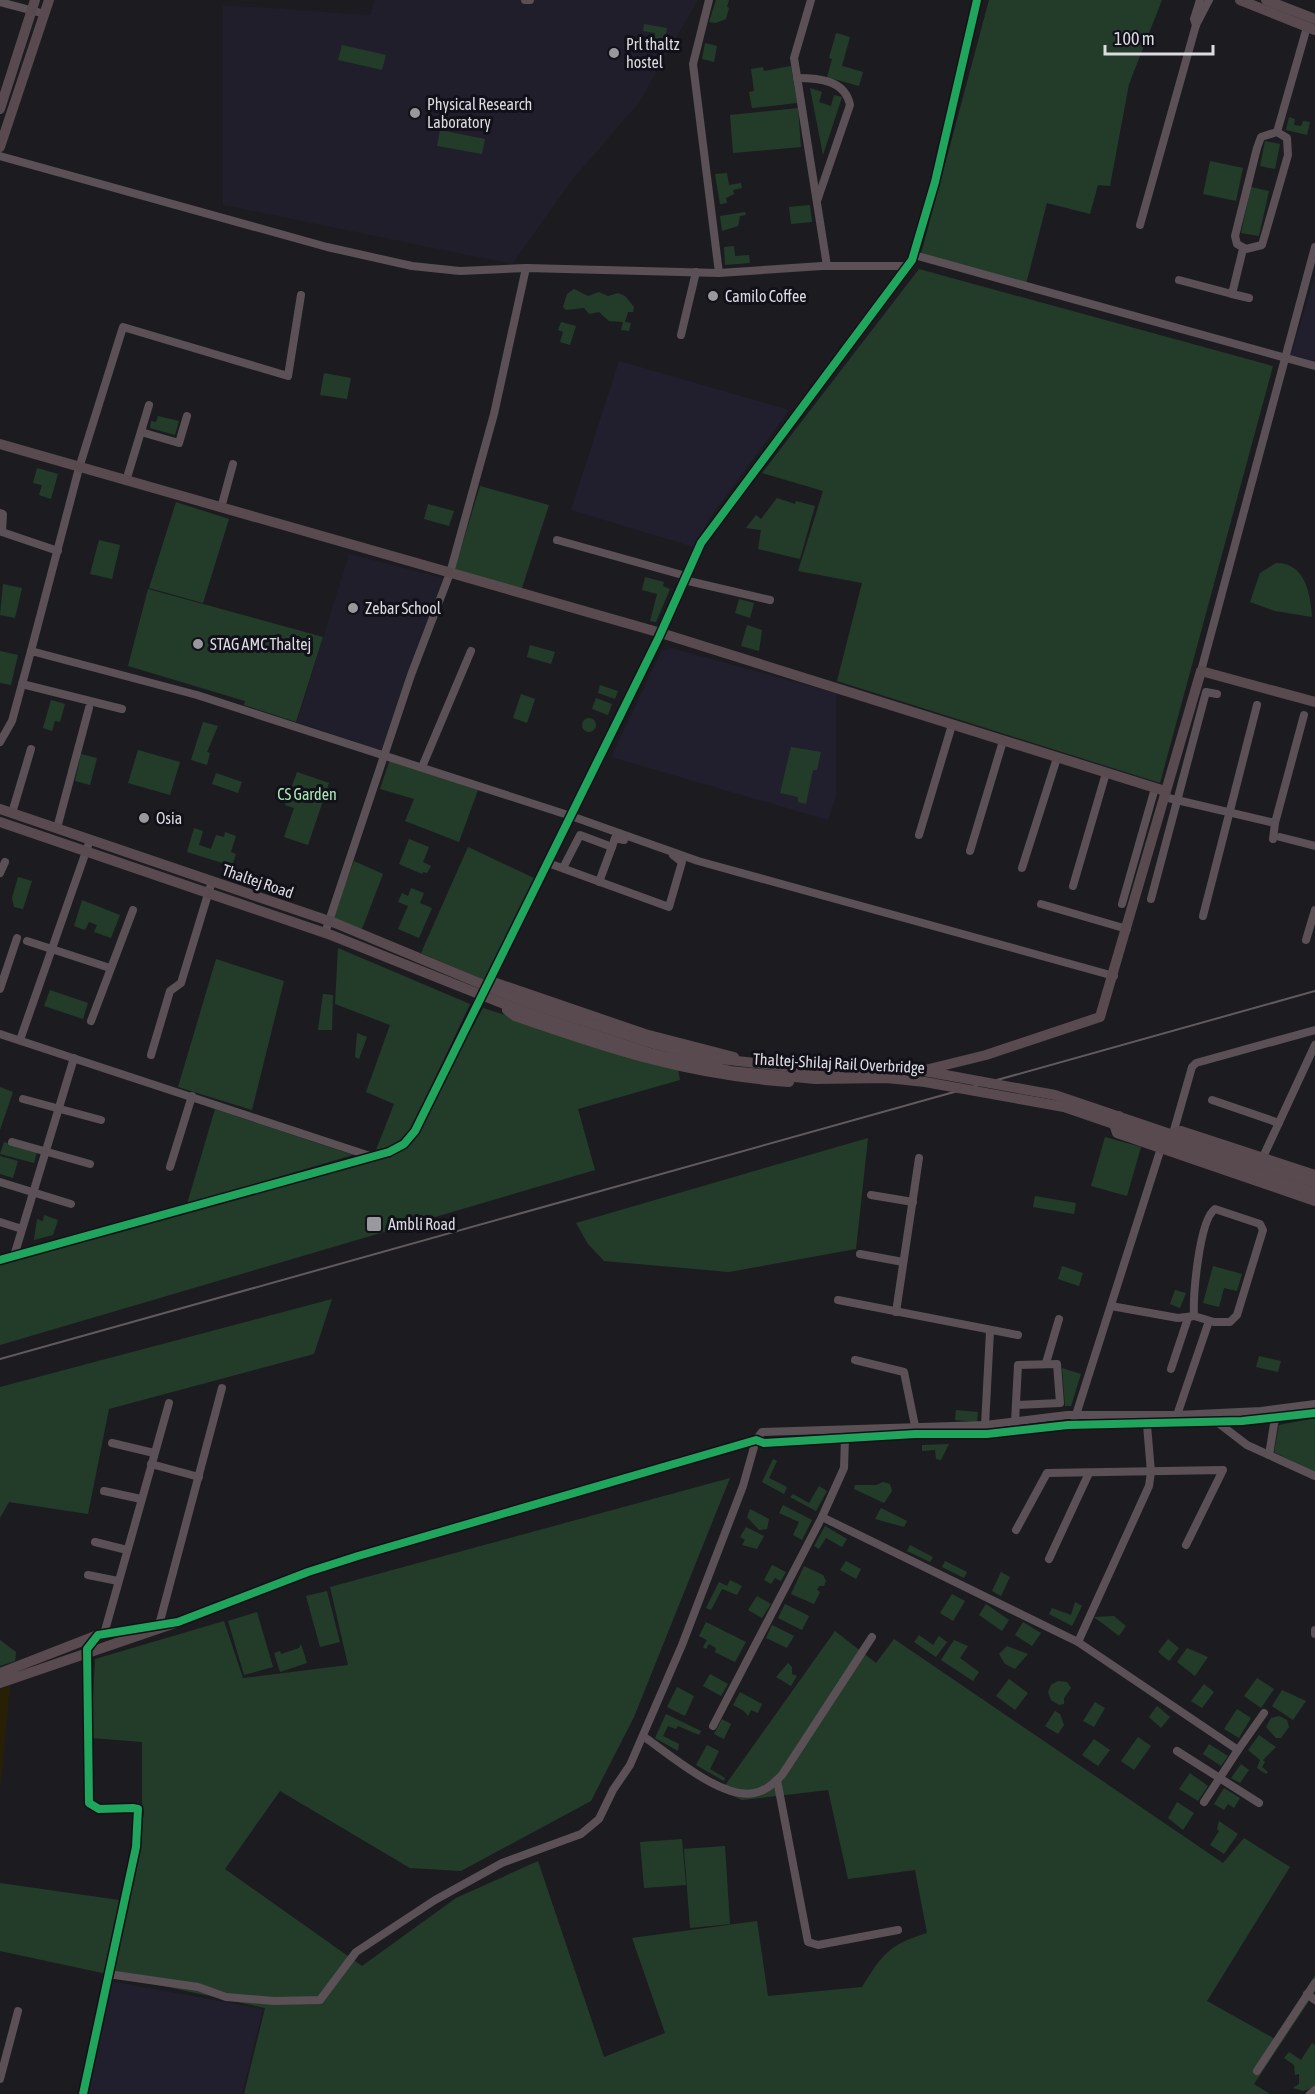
<svg xmlns="http://www.w3.org/2000/svg" width="1315" height="2094" font-family="'Asap Condensed',sans-serif">
  <style>
    .industrial { fill: #211f2d }
    .built { fill: #1f1e2a }
    .green { fill: #233c2a }
    .sand { fill: #282005 }
    .lines { fill: none; stroke-linecap: round; stroke-linejoin: round }
    .street { stroke: #5a5055; stroke-width: 8 }
    .secondary { stroke: #584a4e; stroke-width: 10 }
    .rail { stroke: #605a5d; stroke-width: 2 }
    .secondary-bridge { stroke: #584a4e; stroke-width: 10 }
    .cycleway-casing { stroke: #121119; stroke-width: 11 }
    .cycleway { stroke: #20a55d; stroke-width: 8 }
    .poi-dot { fill: #99989d; stroke: #121119; stroke-width: 2 }
    .labels { text-anchor: middle; stroke-width: 6; stroke-linejoin: round; paint-order: stroke }
    .poi-label { font-size: 16px; fill: #dcdbe1; stroke: #121119; text-anchor: start }
    .park-label { font-size: 16px; fill: #a9e8b5; stroke: #121119 }
    .street-label { font-size: 16px; fill: #dcdbe1; stroke: #121119 }
  </style>
  <rect width="100%" height="100%" fill="#1c1c20"/>
  <!-- industrial -->
  <g class="industrial">
    <path d="M1315,275V361L1291,355Z"/>
    <path d="M619,361L789,410L709,519L694,547L571,510Z"/>
    <path d="M671,648L836,693V796L828,820L611,757L661,652Z"/>
    <path d="M110,1981L263,2009L242,2094H86Z"/>
  </g>
  <!-- built -->
  <g class="built">
    <path d="M375,0H698L638,104L572,180L512,264L223,205V5L370,15Z"/>
    <path d="M349,554L443,578L407,674L383,751L297,722Z"/>
  </g>
  <!-- green -->
  <g class="green">
    <path d="M716,0H729L727,7L729,8L726,19L716,23L709,22Z"/>
    <path d="M989,0H1162L1129,84L1110,186L1098,185L1090,214L1047,203L1026,284L921,254Z"/>
    <path d="M644,24L667,28L664,46L654,44L655,33L643,31Z"/>
    <path d="M836,33L850,37L842,66L863,72L859,86L827,77L832,59L829,58Z"/>
    <path d="M705,43L717,46L714,62L702,59Z"/>
    <path d="M342,45L386,55L382,70L338,60Z"/>
    <path d="M791,66L797,103L752,108L749,92L754,91L751,69L763,67L764,71Z"/>
    <path d="M810,88L822,92L819,102L831,106L834,95L842,97L823,155Z"/>
    <path d="M798,108L801,147L733,153L730,115Z"/>
    <path d="M1289,117L1295,119L1294,125L1301,126L1303,121L1310,122L1307,135L1286,130Z"/>
    <path d="M440,130L485,139L482,154L437,146Z"/>
    <path d="M1265,141L1280,144L1275,169L1260,166Z"/>
    <path d="M1210,161L1243,168L1236,201L1203,194Z"/>
    <path d="M727,173L729,185L741,183L742,188L733,190L734,194L726,198L727,203L720,204L715,174Z"/>
    <path d="M1251,187L1269,191L1259,236L1241,233Z"/>
    <path d="M810,205L812,222L791,224L789,207Z"/>
    <path d="M745,212L746,215L740,216L738,226L722,231L720,216Z"/>
    <path d="M734,246L735,256L749,255L750,263L725,265L724,247Z"/>
    <path d="M919,269L1273,366L1160,783L837,681L862,583L798,571L823,491L762,473Z"/>
    <path d="M574,289L588,296L599,292L608,296L618,293L625,296L634,307L633,312H628L625,322L631,323L629,331L621,330L623,322L609,321L599,312L589,314L584,308L566,310L563,307L567,294Z"/>
    <path d="M561,322L576,326L570,345L560,342L563,332L558,330Z"/>
    <path d="M324,373L351,378L347,399L320,395Z"/>
    <path d="M158,416L179,421L175,435L150,428L151,421L156,422Z"/>
    <path d="M37,468L58,474L51,499L39,495L42,485L33,483Z"/>
    <path d="M480,486L549,505L521,591L454,571Z"/>
    <path d="M777,498L795,504L796,501L815,506L800,559L758,549L761,530L746,528L756,515L761,519Z"/>
    <path d="M176,502L229,519L203,603L149,588Z"/>
    <path d="M428,504L454,511L449,526L424,519Z"/>
    <path d="M99,540L120,545L112,579L90,574Z"/>
    <path d="M1276,563C1305,563 1310,592 1312,617L1275,611L1250,602L1260,573Z"/>
    <path d="M645,577L664,582L663,586L670,589L656,622L650,621L657,594L642,590Z"/>
    <path d="M3,584L22,588L15,618L0,615Z"/>
    <path d="M148,589L323,637L296,722L244,705L245,701L128,666Z"/>
    <path d="M739,599L754,603L750,618L735,613Z"/>
    <path d="M747,625L762,630L759,651L741,646Z"/>
    <path d="M530,645L555,652L551,664L527,657Z"/>
    <path d="M0,651L18,655L11,685L0,683Z"/>
    <path d="M600,685L618,691L615,699L598,693Z"/>
    <path d="M521,694L535,699L527,723L513,718Z"/>
    <path d="M596,698L612,704L608,715L592,709Z"/>
    <path d="M51,700L65,704L60,722L55,721L52,731L43,728Z"/>
    <circle cx="589" cy="725" r="7"/>
    <path d="M203,722L218,726L207,752L210,753L207,765L191,760Z"/>
    <path d="M791,747L821,752L817,770H813L806,804L798,802V797L780,793Z"/>
    <path d="M138,750L180,762L170,795L128,783Z"/>
    <path d="M81,754L97,758L90,785L75,781Z"/>
    <path d="M390,759L478,790L459,842L405,821L414,799L380,789Z"/>
    <path d="M297,772L329,783L308,845L284,837L294,808L285,805Z"/>
    <path d="M216,773L242,782L238,793L212,784Z"/>
    <path d="M194,828L203,831L199,845L211,849L216,835L224,837L225,832L236,836L231,852L236,854L232,866L187,852Z"/>
    <path d="M409,839L429,847L423,862L431,866L427,873L423,872L422,874L399,864Z"/>
    <path d="M468,847L534,878L486,981L421,953Z"/>
    <path d="M354,861L383,874L362,929L332,918Z"/>
    <path d="M18,877L32,881L23,909L14,907L12,898Z"/>
    <path d="M411,888L424,893L420,903L432,908L419,938L398,929L408,906L398,902L402,893L408,896Z"/>
    <path d="M82,900L120,915L111,938L94,932L97,925L89,922L85,930L74,926Z"/>
    <path d="M338,948L470,1004L411,1129C401,1142 392,1147 376,1150L394,1104L366,1092L390,1025L335,1004Z"/>
    <path d="M216,959L284,981L252,1110L178,1087Z"/>
    <path d="M50,990L88,1003L83,1019L44,1006Z"/>
    <path d="M323,994L333,995L332,1030H318Z"/>
    <path d="M483,1008L678,1070L680,1080L578,1109L595,1170L0,1345V1261L389,1153L416,1131Z"/>
    <path d="M357,1033L367,1037L359,1059L355,1057Z"/>
    <path d="M0,1087L13,1092L0,1130Z"/>
    <path d="M215,1109L353,1155L187,1204Z"/>
    <path d="M1105,1137L1141,1147L1127,1196L1091,1186Z"/>
    <path d="M868,1138L856,1249L729,1272L604,1261L588,1244L576,1223Z"/>
    <path d="M4,1142L37,1152L34,1163L0,1154Z"/>
    <path d="M0,1156L18,1161L13,1178L0,1174Z"/>
    <path d="M1035,1196L1076,1203L1074,1214L1033,1207Z"/>
    <path d="M44,1215L58,1220L53,1235L34,1240L37,1219L43,1221Z"/>
    <path d="M1062,1266L1083,1273L1079,1286L1058,1279Z"/>
    <path d="M1213,1266L1242,1274L1237,1291L1224,1288L1219,1307L1203,1303Z"/>
    <path d="M1175,1290L1186,1293L1180,1308L1170,1304Z"/>
    <path d="M332,1299L314,1354L109,1409L88,1514L9,1502L0,1518V1387Z"/>
    <path d="M1259,1356L1281,1361L1278,1372L1256,1367Z"/>
    <path d="M1062,1368L1081,1374L1071,1406H1065Z"/>
    <path d="M956,1410L978,1412L977,1422L955,1420Z"/>
    <path d="M1315,1418V1473L1274,1452L1279,1425Z"/>
    <path d="M949,1444L941,1460L936,1459L935,1450L922,1451V1445Z"/>
    <path d="M773,1459L777,1461L769,1478L787,1487L784,1494L762,1482Z"/>
    <path d="M730,1478L634,1717L591,1801L461,1871L410,1868L280,1791L225,1869L362,1966L456,1898L538,1861L604,2057L665,2033L632,1938L757,1921L768,1996L862,1987C883,1954 888,1945 927,1933L915,1870L848,1879L828,1790L742,1800L721,1791L835,1631L876,1663L894,1639L1223,1863L1244,1838L1290,1867L1207,2001L1275,2039L1315,1975V1992L1254,2084L1270,2094H244L265,2008L0,1951V1883L126,1901L144,1813L142,1803V1742L91,1738L95,1659L224,1621L243,1678L348,1665L330,1587Z"/>
    <path d="M883,1482L890,1484L892,1491L884,1503L854,1489L855,1485H876Z"/>
    <path d="M819,1486L827,1491L816,1511L790,1497L793,1494L809,1503Z"/>
    <path d="M783,1505L812,1520L802,1540L793,1535L799,1522L779,1513Z"/>
    <path d="M881,1508L907,1521L904,1527L875,1519Z"/>
    <path d="M750,1509L769,1519L767,1529L759,1530L747,1517Z"/>
    <path d="M825,1526L847,1539L842,1547L826,1538L819,1549L814,1546Z"/>
    <path d="M746,1527L764,1536L757,1549L742,1545L745,1540L740,1537Z"/>
    <path d="M910,1545L933,1557L930,1562L907,1551Z"/>
    <path d="M846,1561L861,1569L856,1579L840,1570Z"/>
    <path d="M945,1561L967,1572L964,1578L942,1567Z"/>
    <path d="M772,1565L786,1572L781,1581L775,1578L771,1584L764,1580Z"/>
    <path d="M804,1566L823,1575L826,1581L824,1586H819L817,1590L820,1592L814,1604L791,1594Z"/>
    <path d="M1001,1572L1010,1577L1001,1596L992,1591Z"/>
    <path d="M730,1580L742,1586L737,1595L722,1589L711,1610L706,1608L719,1582L727,1586Z"/>
    <path d="M327,1591L340,1642L320,1647L306,1596Z"/>
    <path d="M952,1594L965,1601L953,1621L940,1613Z"/>
    <path d="M757,1596L771,1604L762,1618L748,1610Z"/>
    <path d="M1075,1602L1082,1606L1072,1626L1049,1614L1052,1608L1071,1615Z"/>
    <path d="M785,1604L809,1616L802,1630L778,1618Z"/>
    <path d="M986,1604L1009,1620L1002,1631L979,1615Z"/>
    <path d="M257,1612L273,1667L244,1675L228,1621Z"/>
    <path d="M1114,1616L1126,1626L1119,1636L1094,1617Z"/>
    <path d="M706,1622L746,1642L735,1662L715,1652L716,1648L709,1644L706,1649L703,1647L707,1640L699,1636Z"/>
    <path d="M1023,1622L1041,1633L1032,1646L1015,1635Z"/>
    <path d="M772,1625L794,1636L787,1648L766,1638Z"/>
    <path d="M919,1635L933,1645L939,1636L947,1642L936,1657L914,1642Z"/>
    <path d="M1168,1639L1179,1648L1169,1661L1158,1652Z"/>
    <path d="M0,1640L16,1652L15,1661L0,1666Z"/>
    <path d="M954,1640L968,1646L960,1658L979,1672L973,1681L941,1660Z"/>
    <path d="M301,1644L307,1663L280,1672L274,1653L280,1651L281,1654L299,1648Z"/>
    <path d="M1007,1646L1028,1654L1015,1669L1005,1664L999,1654Z"/>
    <path d="M1187,1648L1208,1657L1195,1676L1177,1662Z"/>
    <path d="M788,1663L792,1667V1674L797,1676L791,1686L776,1677Z"/>
    <path d="M710,1674L728,1684L721,1696L703,1686Z"/>
    <path d="M1257,1678L1274,1689L1261,1708L1244,1696Z"/>
    <path d="M1009,1679L1028,1693L1015,1710L996,1696Z"/>
    <path d="M1058,1681L1067,1682L1071,1688L1064,1698V1704L1059,1705L1051,1700L1048,1692L1051,1685Z"/>
    <path d="M1204,1684L1214,1692L1202,1708L1191,1701Z"/>
    <path d="M677,1687L694,1696L685,1716L667,1707Z"/>
    <path d="M1282,1690L1306,1701L1293,1720L1272,1706Z"/>
    <path d="M740,1692L762,1704L758,1713L751,1710L748,1716L744,1711L733,1705Z"/>
    <path d="M1095,1702L1105,1708L1094,1727L1083,1721Z"/>
    <path d="M1157,1706L1170,1717L1161,1728L1149,1717Z"/>
    <path d="M1237,1709L1251,1718L1239,1738L1224,1729Z"/>
    <path d="M1055,1711L1060,1714L1064,1725L1058,1734L1045,1726Z"/>
    <path d="M666,1714L701,1731L699,1735L678,1726L676,1729L668,1726L663,1736L679,1744L678,1751L655,1738Z"/>
    <path d="M1279,1716L1287,1720L1289,1727L1281,1738H1276L1266,1727L1271,1718Z"/>
    <path d="M722,1719L731,1724L724,1739L714,1734Z"/>
    <path d="M1259,1735L1276,1747L1263,1760L1265,1762L1262,1767L1268,1772L1266,1774L1257,1768L1260,1760L1248,1750Z"/>
    <path d="M1138,1737L1151,1746L1134,1770L1121,1761Z"/>
    <path d="M1094,1739L1110,1750L1098,1766L1082,1755Z"/>
    <path d="M1209,1744L1228,1756L1221,1766L1203,1754Z"/>
    <path d="M707,1745L719,1751L710,1769L725,1778L724,1781L696,1765Z"/>
    <path d="M1241,1764L1249,1770L1240,1783L1231,1778Z"/>
    <path d="M1190,1773L1208,1786L1198,1801L1179,1789Z"/>
    <path d="M1224,1788L1240,1798L1234,1808L1228,1804L1224,1810L1214,1804Z"/>
    <path d="M1177,1802L1194,1813L1183,1830L1168,1818Z"/>
    <path d="M1219,1821L1238,1834L1224,1854L1210,1845L1219,1831L1217,1829Z"/>
    <path d="M682,1839L686,1885L644,1888L640,1842Z"/>
    <path d="M725,1846L730,1924L690,1928L684,1849Z"/>
    <path d="M1312,2043L1315,2045V2087L1303,2091L1293,2088L1299,2084V2074L1295,2075L1294,2065L1284,2058L1289,2052L1301,2060Z"/>
  </g>
  <!-- sand -->
  <path class="sand" d="M10,1686L0,1790V1689Z"/>
  <g class="lines">
    <!-- street -->
    <g class="street">
      <path d="M525,0H530"/>
      <path d="M709,0L693,64L719,273"/>
      <path d="M811,0L794,58L827,266"/>
      <path d="M0,2L45,14"/>
      <path d="M1196,25L1194,19L1200,0"/>
      <path d="M797,78C819,78 845,80 850,105L817,201"/>
      <path d="M1277,132L1261,137L1257,148L1235,236L1237,244L1246,249L1262,245L1288,155L1287,138L1277,132L1307,27"/>
      <path d="M0,156L327,247L412,266L460,271L526,268L719,273L822,266H908"/>
      <path d="M1140,225L1196,25L1209,0"/>
      <path d="M914,255L1315,366"/>
      <path d="M1179,280L1232,294L1243,249"/>
      <path d="M1232,294L1249,298"/>
      <path d="M681,335L696,272"/>
      <path d="M141,432L179,443L187,416"/>
      <path d="M126,481L149,405"/>
      <path d="M221,508L233,464"/>
      <path d="M0,513L3,514L2,532L58,551"/>
      <path d="M557,540L686,576"/>
      <path d="M684,580L770,600"/>
      <path d="M31,651L79,468L123,327L288,376L301,295"/>
      <path d="M1201,671L1315,247"/>
      <path d="M22,684L122,709"/>
      <path d="M0,742L12,721L31,651L197,695L571,816L698,861L1114,976"/>
      <path d="M422,767L471,651"/>
      <path d="M1164,797L1275,823L1304,715"/>
      <path d="M12,813L31,749"/>
      <path d="M57,828L89,708"/>
      <path d="M919,835L952,725"/>
      <path d="M1280,837L1315,846"/>
      <path d="M1273,839L1275,823"/>
      <path d="M612,847L615,838L624,840"/>
      <path d="M970,851L1003,741"/>
      <path d="M548,863L669,907L682,862L673,855"/>
      <path d="M563,868L580,835L612,847L599,882"/>
      <path d="M1022,868L1057,758"/>
      <path d="M0,873L5,862"/>
      <path d="M1073,886L1106,773"/>
      <path d="M1151,899L1206,692L1217,694"/>
      <path d="M1041,904L1127,929"/>
      <path d="M1122,904L1155,788"/>
      <path d="M1203,916L1257,705"/>
      <path d="M325,933L411,675L450,573L494,414L526,268"/>
      <path d="M1306,940L1315,910"/>
      <path d="M27,941L110,968"/>
      <path d="M0,989L17,938"/>
      <path d="M91,1021L133,910"/>
      <path d="M0,1034L370,1156"/>
      <path d="M20,1040L90,840"/>
      <path d="M151,1055L170,991L181,983L212,881"/>
      <path d="M23,1099L101,1120"/>
      <path d="M1212,1100L1279,1123"/>
      <path d="M1174,1130L1192,1067L1196,1063L1315,1030"/>
      <path d="M12,1142L90,1164"/>
      <path d="M1263,1157L1315,1045"/>
      <path d="M170,1167L192,1096"/>
      <path d="M0,1182L71,1204"/>
      <path d="M871,1195L913,1202"/>
      <path d="M1215,1209L1260,1224L1263,1230L1237,1315L1230,1322H1214L1194,1316C1193,1296 1199,1220 1215,1209Z"/>
      <path d="M0,1222L22,1229"/>
      <path d="M860,1254L903,1262"/>
      <path d="M14,1256L74,1058"/>
      <path d="M838,1300L1018,1335"/>
      <path d="M1111,1306L1178,1318L1194,1316"/>
      <path d="M896,1312L919,1158"/>
      <path d="M855,1360L904,1372L915,1426"/>
      <path d="M1046,1363L1059,1319"/>
      <path d="M1171,1369L1188,1318"/>
      <path d="M1177,1415L1209,1321"/>
      <path d="M1075,1418L1161,1148"/>
      <path d="M1015,1422L1018,1365L1057,1364L1060,1403L1017,1405"/>
      <path d="M1217,1422L1247,1445L1315,1476"/>
      <path d="M985,1425L990,1331"/>
      <path d="M845,1438L844,1468L822,1517L1078,1642L1149,1486L1151,1472L1147,1425"/>
      <path d="M112,1443L154,1453"/>
      <path d="M1269,1455L1275,1418"/>
      <path d="M151,1464L199,1477"/>
      <path d="M104,1491L141,1499"/>
      <path d="M1016,1530L1047,1473L1223,1470L1186,1545"/>
      <path d="M95,1542L127,1550"/>
      <path d="M1049,1559L1089,1473"/>
      <path d="M88,1575L118,1581"/>
      <path d="M175,1622L308,1572L358,1556L756,1440L764,1443L915,1434H987L1068,1425L1242,1421L1315,1413"/>
      <path d="M159,1625L222,1388"/>
      <path d="M1315,1630V1634"/>
      <path d="M104,1634L169,1403"/>
      <path d="M1078,1642L1238,1750L1264,1713"/>
      <path d="M713,1726L822,1517"/>
      <path d="M643,1736C669,1754 722,1800 754,1793C766,1791 774,1783 782,1775L872,1637"/>
      <path d="M1177,1751L1259,1803"/>
      <path d="M777,1780L808,1942L818,1945L898,1930"/>
      <path d="M1204,1802L1238,1750"/>
      <path d="M108,1974L198,1987L226,1997L274,2001L320,2000L356,1952L435,1900L502,1863L581,1834L599,1819L613,1790L630,1765L682,1645L743,1486L756,1440L762,1432L985,1425L1067,1415H1177L1261,1411L1315,1404"/>
      <path d="M1307,1994L1315,2000"/>
      <path d="M1257,2071L1315,1983"/>
      <path d="M0,2079L18,2011"/>
      <path d="M83,2094L136,1847L138,1809L133,1808L99,1809L89,1803L87,1649L98,1635"/>
      <path d="M1310,2094L1315,2090"/>
    </g>
    <!-- secondary -->
    <g class="secondary">
      <path d="M1240,0L1315,30"/>
      <path d="M1266,0L1315,19"/>
      <path d="M0,109L35,0"/>
      <path d="M0,147L49,0"/>
      <path d="M0,444L661,633L1165,791"/>
      <path d="M0,809L335,923L522,1001"/>
      <path d="M0,822L331,935L519,1010"/>
      <path d="M490,981L645,1034L734,1057"/>
      <path d="M507,1010L515,1016C610,1049 688,1075 789,1082"/>
      <path d="M925,1070L986,1055L1100,1017L1201,671L1315,702"/>
      <path d="M1119,1116L1115,1127L1117,1133L1315,1201"/>
      <path d="M1172,1144L1175,1133L1181,1131L1315,1175"/>
      <path d="M0,1260L389,1152L404,1144L415,1131L659,637L701,543L912,260L935,182L977,0"/>
      <path d="M0,1673L98,1635L178,1622L0,1683"/>
    </g>
    <!-- rail -->
    <path class="rail" d="M0,1359L1315,991"/>
    <!-- secondary-bridge -->
    <g class="secondary-bridge">
      <path d="M522,1001L654,1044L711,1058L816,1070L913,1069L1055,1095L1315,1183"/>
      <path d="M519,1010L653,1054L730,1071L815,1079L887,1078L925,1082L1064,1107L1315,1193"/>
    </g>
    <!-- cycleway casing -->
    <g class="cycleway-casing">
      <g id="cycleway">
        <path d="M0,1260L389,1152L404,1144L415,1131L659,637L701,543L912,260L935,182L977,0"/>
        <path d="M83,2094L136,1847L138,1809L133,1808L99,1809L89,1803L87,1649L98,1635L178,1622L308,1572L358,1556L756,1440L764,1443L915,1434H987L1068,1425L1242,1421L1315,1413"/>
      </g>
    </g>
    <!-- cycleway -->
    <use href="#cycleway" class="cycleway"/>
  </g>
  <!-- markers -->
  <g class="poi-dot">
    <circle cx="614" cy="53" r="6"/>
    <circle cx="415" cy="113" r="6"/>
    <circle cx="713" cy="296" r="6"/>
    <circle cx="353" cy="608" r="6"/>
    <circle cx="198" cy="644" r="6"/>
    <circle cx="144" cy="818" r="6"/>
    <rect x="366" y="1216" width="16" height="16" rx="3"/>
  </g>
  <g class="labels">
    <!-- poi labels -->
    <g class="poi-label">
      <text x="626" y="50">Prl thaltz<tspan x="626" dy="18">hostel</tspan></text>
      <text x="427" y="110">Physical Research<tspan x="427" dy="18">Laboratory</tspan></text>
      <text x="725" y="302">Camilo Coffee</text>
      <text x="365" y="614">Zebar School</text>
      <text x="210" y="650">STAG AMC Thaltej</text>
      <text x="156" y="824">Osia</text>
      <text x="388" y="1230">Ambli Road</text>
    </g>
    <!-- park labels -->
    <g class="park-label">
      <text x="307" y="800">CS Garden</text>
    </g>
    <!-- street labels -->
    <g class="street-label">
      <text transform="translate(258 881) rotate(19)" y="6">Thaltej Road</text>
      <text transform="translate(839 1063) rotate(3)" y="6">Thaltej-Shilaj Rail Overbridge</text>
    </g>
  </g>
  <!-- scale -->
  <path d="M1105 45v9h108v-9" fill="none" stroke="#dcdbe1" stroke-width="3"/>
  <text x="1114" y="45" font-size="18" fill="#dcdbe1" stroke="#121119" stroke-width="4.5" paint-order="stroke">100 m</text>
</svg>
